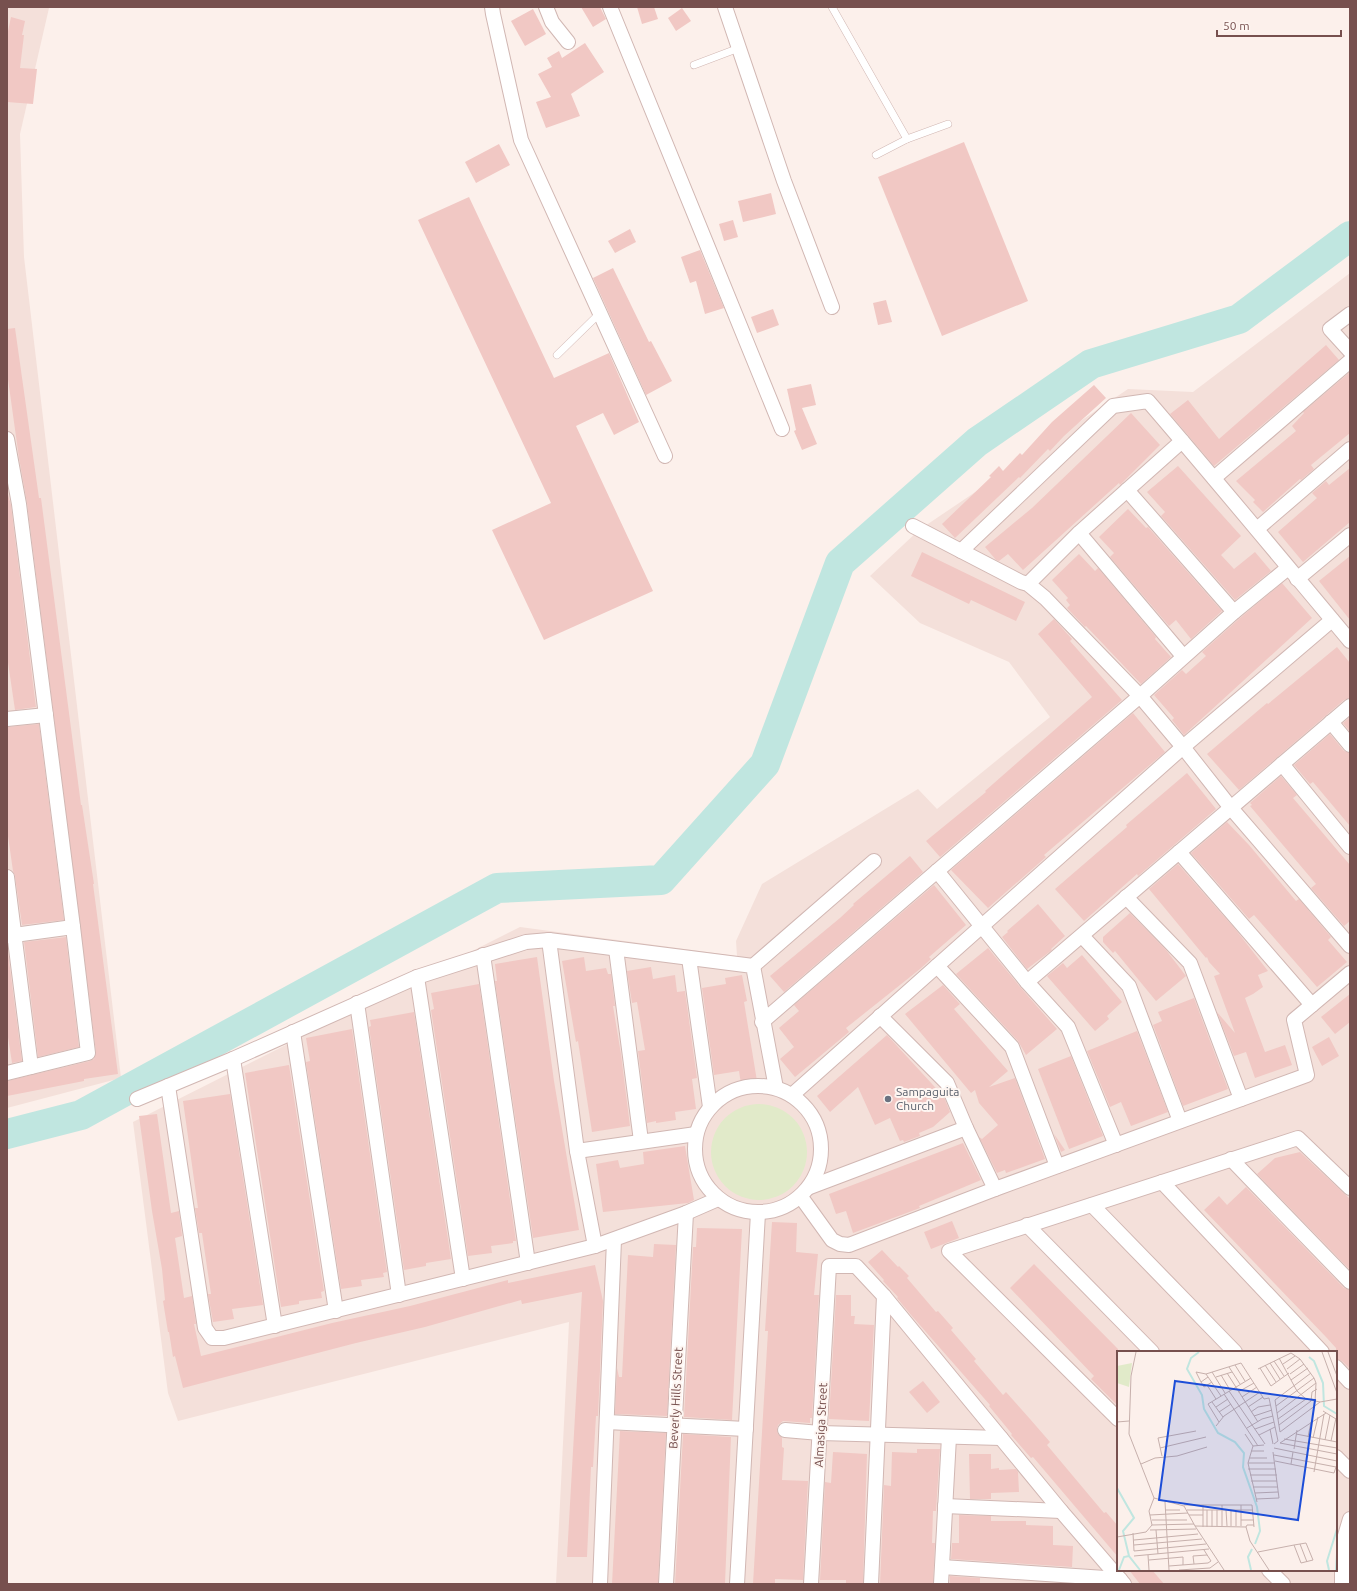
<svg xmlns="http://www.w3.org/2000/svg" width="1357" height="1591" font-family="Ubuntu,sans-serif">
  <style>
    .residential { fill: #f4e0da; fill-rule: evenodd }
    .green { fill: #e1eac9 }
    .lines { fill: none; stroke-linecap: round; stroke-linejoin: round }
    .river { stroke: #c0e6e0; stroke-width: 30 }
    .building { fill: #f1c8c4 }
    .service-casing { stroke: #d1b7b3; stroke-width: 8 }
    .minor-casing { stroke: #d1b7b3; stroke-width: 16 }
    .service { stroke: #fff; stroke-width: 7 }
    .minor { stroke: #fff; stroke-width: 14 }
    .worship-dot { fill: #6b7280; stroke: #fef6f2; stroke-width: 1.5 }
    .labels { text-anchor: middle; stroke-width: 4; stroke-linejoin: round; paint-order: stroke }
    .worship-label { font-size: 12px; fill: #5b616d; stroke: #fef6f2; text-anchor: start }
    .street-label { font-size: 12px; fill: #77504e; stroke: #fef6f2 }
    .inset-river { fill: none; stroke: #c0e6e0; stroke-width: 2 }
    .inset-road { fill: none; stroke: #c7b0ac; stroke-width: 1 }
    .view { fill: #1d4ed8; fill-opacity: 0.15; stroke: #1d4ed8; stroke-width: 2 }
    .inset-edge { fill: none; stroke: #77504e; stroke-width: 2 }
  </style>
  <rect width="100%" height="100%" fill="#fcf0eb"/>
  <!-- residential -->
  <g class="residential">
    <path d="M7,7L49,8L20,134L24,257L121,1078L7,1108Z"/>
    <path d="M1350,273V1584H556L569,1322L178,1421L168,1393L133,1122L520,927L737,956L736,941L762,884L918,789L937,809L1050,717L1009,662L920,623L870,576L919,530L1128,389L1193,392ZM1118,1352H1336V1570H1118Z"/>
  </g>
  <!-- green -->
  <circle class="green" cx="759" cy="1152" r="48"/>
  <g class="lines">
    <!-- river -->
    <path class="river" d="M7,1134L81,1115L497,888L661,880L765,764L840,563L977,442L1091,364L1239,319L1350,236"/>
  </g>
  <!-- building -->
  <g class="building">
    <path d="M581,7H600L606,19L593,27Z"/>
    <path d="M637,7H654L658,19L642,24Z"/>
    <path d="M682,8L691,21L676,31L668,18Z"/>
    <path d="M533,9L546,34L525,46L511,21Z"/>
    <path d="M11,17L25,21L22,35H24L20,68L37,69L33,104L7,102V36Z"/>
    <path d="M585,43L604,72L571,94L580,116L546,128L536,102L551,97L538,74L552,67L547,58L559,51L562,58Z"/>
    <path d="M964,142L1028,301L942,336L878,177Z"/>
    <path d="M499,144L510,165L476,183L465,162Z"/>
    <path d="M771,193L776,214L743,222L738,201Z"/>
    <path d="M469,197L554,378L609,353L639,422L614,435L603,413L576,426L653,591L544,640L492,530L551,503L418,220Z"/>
    <path d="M733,220L738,237L724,241L719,224Z"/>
    <path d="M630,229L636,242L615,253L608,241Z"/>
    <path d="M700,250L724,308L705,314L696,281L690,283L681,257Z"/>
    <path d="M613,268L649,342L651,341L672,381L646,395L593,278Z"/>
    <path d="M886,300L892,322L878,325L873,303Z"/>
    <path d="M773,309L779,325L757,333L751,317Z"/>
    <path d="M15,328L39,498H41L81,805H82L94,884H93L118,1074L84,1079V1081L7,1096V1081L90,1061L94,1059L96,1052L27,503L19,458L7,372V329Z"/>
    <path d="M1326,345L1339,360L1214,466L1170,414L1188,400L1219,439Z"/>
    <path d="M1350,372V433L1311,465L1314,469L1301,480L1300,479L1263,512L1253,502L1255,500L1236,481L1296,431L1292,426L1304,413L1303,412Z"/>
    <path d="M811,384L816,405L802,408L817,444L802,450L794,431L796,430L787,389Z"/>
    <path d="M1094,385L1106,398L1064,436L1050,451L1048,449L1020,478L1019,477L955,538L942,524L991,477L989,476L999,466L1003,471L1020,453L1022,455L1052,422Z"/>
    <path d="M1131,413L1160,445L1120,485L1119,483L1023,570L1008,554L999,561L996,560L985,547L1032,508Z"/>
    <path d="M1178,466L1241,536L1221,555L1234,569L1255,552L1271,571L1235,600L1161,516L1165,512L1147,492Z"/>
    <path d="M1350,468V522L1303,562L1278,532L1317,498L1312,493L1326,481L1329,485Z"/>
    <path d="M7,491L11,505L36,707L15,710L7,656Z"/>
    <path d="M1128,509L1146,528L1148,527L1222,611L1191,639L1176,620L1169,626L1110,557L1114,553L1099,537Z"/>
    <path d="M922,552L1025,602L1016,621L971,600L969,604L911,576Z"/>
    <path d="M1079,554L1095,571L1098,568L1156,637L1155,639L1171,657L1141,684L1086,626L1085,627L1067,608L1070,605L1066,600L1068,598L1052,580Z"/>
    <path d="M1350,556V620L1319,581Z"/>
    <path d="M1282,583L1312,618L1184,735L1172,720L1174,718L1154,695L1182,670L1186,674L1206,656L1202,652L1240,618Z"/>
    <path d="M1054,619L1072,639L1070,641L1122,700L940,857L926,841L986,792L985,791L1092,697L1038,634Z"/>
    <path d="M1337,647L1350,663V698L1344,700L1239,790L1207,754L1267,703L1268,704Z"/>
    <path d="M1133,713L1165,752L1044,855L1046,857L988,908L951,870Z"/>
    <path d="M1350,717V732L1343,723Z"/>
    <path d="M39,724L64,920L22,925L15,876L13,871L7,829V727Z"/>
    <path d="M1330,734L1344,751L1350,753V826L1313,782L1310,784L1294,765Z"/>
    <path d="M1187,773L1216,809L1138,876L1137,874L1084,921L1055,889L1127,827L1126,825Z"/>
    <path d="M1281,776L1297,795L1293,798L1350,865V921L1344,926L1311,888L1316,884L1250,806L1252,805L1250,803Z"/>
    <path d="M1227,822L1249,845L1296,901L1299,899L1331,937L1328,940L1347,962L1317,987L1254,915L1249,919L1191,853Z"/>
    <path d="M910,856L923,872L784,992L770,976L840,918L854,905L853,904Z"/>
    <path d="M1178,864L1236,930L1268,971L1258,975L1263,987L1253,994L1245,998L1265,1052L1285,1045L1292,1065L1255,1078L1246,1052L1234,1056L1217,1012L1235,1033L1214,976L1220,974L1209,962L1207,957L1206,958L1149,889Z"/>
    <path d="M934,885L966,925L929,957L931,959L920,969L846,1028L849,1032L795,1077L780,1059L794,1047L779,1028L799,1011L794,1005Z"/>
    <path d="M1038,904L1065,936L1051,949L1052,950L1027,969L1002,937L1008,932L1007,931Z"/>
    <path d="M1130,913L1166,950L1186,976L1156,1001L1115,951L1113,953L1103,942V937Z"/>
    <path d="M66,937L79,1047L38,1057L24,942Z"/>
    <path d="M7,945L22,1061L12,1063L7,1031Z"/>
    <path d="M988,948L1021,988L1057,1029L1026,1055L1018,1041L956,974Z"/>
    <path d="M1082,955L1122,1002L1107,1016L1109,1019L1095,1031L1047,976L1063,963L1067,968Z"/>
    <path d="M537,957L554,1081L579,1230L533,1238L495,981H497L495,964Z"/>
    <path d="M584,957L586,971L606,968L608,974H611L615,1006H613L621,1054L630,1126L592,1132L578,1041L576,1042L562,961Z"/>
    <path d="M651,967L653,979L675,975L677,992L685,991L697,1078L692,1079L696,1109L675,1112L676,1120L656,1123V1121L647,1123L638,1051L645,1050L637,1002L632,1003L627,971Z"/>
    <path d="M742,975L747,1001L744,1002L757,1081L741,1084L739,1071L714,1075L702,988L726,984L725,978Z"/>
    <path d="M479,984L516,1241H513V1243L491,1246L492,1253L468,1256L431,1010L434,1009L431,993Z"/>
    <path d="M943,985L960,1004L954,1009L1008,1071L989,1087L1015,1078L1045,1159L1006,1173L1005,1170L997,1173L979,1137L982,1139L998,1125L979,1103L975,1090L971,1093L905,1014Z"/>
    <path d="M1350,994V1022L1335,1034L1321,1017Z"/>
    <path d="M1194,998L1228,1089L1183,1106L1153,1025L1162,1021L1158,1012Z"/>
    <path d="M414,1012L451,1259L426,1263V1266L404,1270L369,1027L371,1026L370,1020Z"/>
    <path d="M352,1029L387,1272L383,1273L384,1277L361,1280L362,1286L341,1289L306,1062L310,1061L306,1038Z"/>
    <path d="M1137,1031L1168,1112L1131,1126L1121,1102L1110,1107L1087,1051Z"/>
    <path d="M887,1035L944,1097L950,1112L933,1127L919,1133L920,1136L904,1142L903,1140L900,1141L890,1118L875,1125L858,1087L830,1112L817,1096Z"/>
    <path d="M1329,1037L1339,1056L1322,1066L1312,1047Z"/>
    <path d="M1071,1056L1103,1136L1069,1149L1038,1069Z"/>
    <path d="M289,1065L324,1291L321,1292L322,1298L299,1301V1304L281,1307L245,1073Z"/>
    <path d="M230,1094L263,1305L232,1309L234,1319L213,1322L208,1294H211L204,1247L202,1233H199L195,1208H198L183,1101Z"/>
    <path d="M157,1114L171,1213L179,1211L182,1236L175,1238L184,1298L192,1296L196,1324H194L201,1356L332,1323L410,1306L508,1280V1283L595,1265L603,1301L598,1416H596L593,1467H591L587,1557H567L582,1292L522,1304L521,1300L425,1327L356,1343L183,1388L175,1356L173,1357L169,1332H168L163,1301L165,1300L162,1269L152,1211L139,1116Z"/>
    <path d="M1054,1134L1065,1150L1061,1152Z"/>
    <path d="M963,1143L981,1180L919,1206L920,1208L853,1233L846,1211L836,1214L829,1194Z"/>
    <path d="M685,1146L694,1200L688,1203L603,1212L596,1164L618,1160L620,1168L644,1164L643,1152Z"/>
    <path d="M1300,1152L1350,1199V1270L1257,1174L1275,1158Z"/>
    <path d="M1246,1187L1344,1288L1350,1290V1369L1342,1361L1336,1359V1348L1326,1337L1204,1210L1219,1196L1227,1205Z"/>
    <path d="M952,1221L959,1238L931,1249L924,1232Z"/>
    <path d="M772,1222L797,1223L796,1252L818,1254L814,1295H819L812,1418H810V1423L783,1421L778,1425L777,1430L778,1434L782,1438V1447L784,1448L782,1480L808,1481L803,1580L775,1579V1584H753L768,1331H765Z"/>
    <path d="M697,1228L742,1229L732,1420L684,1417L693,1247H696Z"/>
    <path d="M654,1244L676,1245L667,1416L615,1414L617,1368L619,1377H622L628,1255L653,1257Z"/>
    <path d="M882,1250L898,1267L899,1266L909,1276L907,1278L936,1312L938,1311L953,1328L951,1330L976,1359L974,1361L1003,1395L1006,1392L1030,1419L1050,1442L1047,1445L1104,1513L1106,1512L1118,1526V1557L1033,1457L1031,1458L1011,1435L1012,1434L989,1406L990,1405L911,1315L897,1298L898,1297L883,1281L884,1280L868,1262Z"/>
    <path d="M1034,1264L1118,1349V1406L1091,1379L1094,1376L1010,1288Z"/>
    <path d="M836,1295H851V1316H855L854,1324L874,1325L869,1421L829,1419Z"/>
    <path d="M923,1381L940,1402L927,1413L909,1392Z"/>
    <path d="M620,1431L666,1433L658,1584H612Z"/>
    <path d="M683,1434L731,1437L725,1584H675Z"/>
    <path d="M917,1449H940L936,1511H933L932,1543H935L933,1584H880L884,1485L891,1486L892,1452L917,1453Z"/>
    <path d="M833,1452L867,1454L863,1584H846V1580H820L825,1482L831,1483Z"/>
    <path d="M969,1454H991V1469L999,1468V1470L1016,1469L1018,1472L1019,1492L991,1493V1499H970Z"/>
    <path d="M959,1515L991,1516V1521H1026V1525L1053,1526V1545L1073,1546L1072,1567L951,1559L952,1543H959Z"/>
    <path d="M1129,1570H1152L1164,1584H1140Z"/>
    <path d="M950,1576L980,1578V1584H950Z"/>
  </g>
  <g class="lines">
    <!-- service casing -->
    <g class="service-casing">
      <g id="service">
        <path d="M832,7L907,139L948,124"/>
        <path d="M694,65L739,48"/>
        <path d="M876,155L907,139"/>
        <path d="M557,355L599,314"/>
      </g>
    </g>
    <!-- minor casing -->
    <g class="minor-casing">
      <g id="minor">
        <path d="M492,7L493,14L521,140L665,456"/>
        <path d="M546,7L552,22L568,42"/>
        <path d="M610,7L782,429"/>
        <path d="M725,7L784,181L832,307"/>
        <path d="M1350,314L1330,329L1350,351"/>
        <path d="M7,439L19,504L73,927L88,1053L7,1073"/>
        <path d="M1214,478L1350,361"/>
        <path d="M1127,490L1234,612"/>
        <path d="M913,526L1021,582L1028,584L1045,598L1140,696L1183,747L1231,808L1350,946"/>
        <path d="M1257,529L1350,449"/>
        <path d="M1079,533L1183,656"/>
        <path d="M961,551L1113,406L1148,401C1216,480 1283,561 1350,641"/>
        <path d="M1297,579L1350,535"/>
        <path d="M1028,584L1079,533L1182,441"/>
        <path d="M7,719L46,715"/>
        <path d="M1331,722L1350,745"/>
        <path d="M1282,764L1350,847"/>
        <path d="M1179,852L1312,1005"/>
        <path d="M937,871L1027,982L1068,1027L1116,1145"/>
        <path d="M7,877L31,1067"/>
        <path d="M1126,897L1190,963L1241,1099"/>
        <path d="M7,936L73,927"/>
        <path d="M1082,936L1129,986L1180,1121"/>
        <path d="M549,940L577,1151L595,1246"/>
        <path d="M616,949L641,1141"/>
        <path d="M483,955L528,1263"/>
        <path d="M689,958L710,1107"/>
        <path d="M753,966L874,861"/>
        <path d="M937,966L1012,1047L1057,1166"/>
        <path d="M417,977L463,1279"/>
        <path d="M1027,982L1350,706"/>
        <path d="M357,1003L399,1295"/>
        <path d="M880,1016L947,1083L966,1128L995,1189"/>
        <path d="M762,1022L1140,696L1234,612L1288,568"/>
        <path d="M293,1032L336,1311"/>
        <path d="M233,1059L275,1326"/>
        <circle cx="758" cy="1149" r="63"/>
        <path d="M168,1086L205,1328L212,1338H224L595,1246L686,1213L718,1199"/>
        <path d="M792,1095L1183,747L1332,620"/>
        <path d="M137,1099L233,1059L417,977L526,942L549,940L753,966L776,1088"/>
        <path d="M577,1151L696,1134"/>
        <path d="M1231,1159L1350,1282"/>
        <path d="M1162,1182L1322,1352"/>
        <path d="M810,1187L966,1128"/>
        <path d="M801,1197L832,1240L840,1244L849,1245L995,1189L1307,1075L1294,1020L1350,973"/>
        <path d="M1092,1205L1235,1352"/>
        <path d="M1027,1225L1152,1352"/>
        <path d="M1336,1367L1350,1382"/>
        <path d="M1118,1419L949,1251L1298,1138L1350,1188"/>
        <path d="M607,1422L746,1429"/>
        <path d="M785,1430L820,1433L1001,1438"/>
        <path d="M1336,1457L1350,1471"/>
        <path d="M945,1506L1061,1511"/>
        <path d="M942,1567L1120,1579"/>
        <path d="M1269,1570L1283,1584"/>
        <path d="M600,1584L614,1240"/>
        <path d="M666,1584L686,1213"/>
        <path d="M737,1584L758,1213"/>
        <path d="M811,1584L829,1266H856L884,1296L1061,1511L1124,1584"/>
        <path d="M871,1584L884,1296"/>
        <path d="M941,1584L949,1437"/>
        <path d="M1342,1584V1546L1350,1519"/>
      </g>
    </g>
    <!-- service -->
    <use href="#service" class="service"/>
    <!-- minor -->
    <use href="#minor" class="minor"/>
  </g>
  <!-- markers -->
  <circle class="worship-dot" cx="888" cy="1099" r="4"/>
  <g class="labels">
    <!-- worship labels -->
    <g class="worship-label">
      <text x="896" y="1096">Sampaguita<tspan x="896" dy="14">Church</tspan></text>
    </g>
    <!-- street labels -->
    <g class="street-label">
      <text transform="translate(676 1398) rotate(-87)" y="4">Beverly Hills Street</text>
      <text transform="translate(821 1425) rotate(-87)" y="4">Almasiga Street</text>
    </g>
  </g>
  <!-- overview -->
  <g transform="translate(1117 1351)">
    <rect width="220" height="220" fill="#fcf0eb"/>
    <path d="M15,12L12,36L0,32V15Z" fill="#e1eac9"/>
    <path class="inset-river" d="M82,1L74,7L70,18L85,44L87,58L101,82L118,91L127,102L126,116L140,156L143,180L138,193M192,6L197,10L206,32L207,55L220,63M0,137L17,167L6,180L12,205L23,219M2,219L7,206L12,205M134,219L131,206L135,198M212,219L210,210L220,178M219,219L220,202"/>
    <path class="inset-road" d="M205,1L220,42M211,1L220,25M162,7L180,40L189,48L203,51L220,48M157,10L167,25M153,12L163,28M166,13L178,5M118,14L128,30M148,14L159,31M112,16L123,33M143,17L154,35L172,22M141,18L174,2L183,8L197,27L199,32L198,51M170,18L183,8M95,21L108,42M110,22L141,71M194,22L158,49L163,81L203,51M89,23L104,45M173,23L187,13M104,24L113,39M91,26L84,31L87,36L95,31M99,26L115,21M174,29L191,17M84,31L79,21L89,23L124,12L147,48L152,47L161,90L157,93M90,34L99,48M112,40L148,93M121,41L137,32M107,43L141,95M125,46L140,36M95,51L106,66M159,55L197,27M99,56L111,48M131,56L146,46M206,60L219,68M102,61L114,53M134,61L141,56L153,54M160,62L199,32M209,62L163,92L220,103M137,65L155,59M161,68L189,48M0,71L12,70M102,71L91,53L134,27M162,74L194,50L195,41L200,38M99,75L107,65L143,41M130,77L145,68L156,65M138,78L157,71M153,78L156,93M128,83L136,95M179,83L220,91M142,84L158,76M191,86L194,71M196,87L201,66M167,88L220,97M208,89L213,64M214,90L219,67M43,97L89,86M157,97L220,110M177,98L180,79M134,100H147M157,104L219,116M45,105L41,87L79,80M133,107H150M158,110L217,122L220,113M131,112H158M24,113L38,107L60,105L90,96M174,113L176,101M131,118H159M197,121L207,63M133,124H160M134,130H160M136,136H161M138,142L161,141M37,147L67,155L78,175L129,176L130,174H137M139,148L162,147L156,101M48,151L52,219M140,151L131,112L136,95L147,94M67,154H135L137,176M124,154V175M48,159H63M70,159H136M95,159V176M100,159V175M109,159L110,175M33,164L71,162M72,164H86M35,169H70M124,169H137M35,174L77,173M78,175L107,219M105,175V154M114,175V159M119,175V159M86,176V154M90,176V159M129,176L133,190L152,219M33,179L79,178M39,179L41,203M16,182L17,200L89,193M0,186L29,181L35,174L32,160L37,147L12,83L14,25L19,1M17,189L81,183M183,193L190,211M17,194L85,188M141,201L177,194L189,192L196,209L184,212L177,194M31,204L32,219M17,205L92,198M32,209L66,206V214M77,213L76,205L90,204M52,215L91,212L94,210L87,199M62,219L93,217L101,211"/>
    <path class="view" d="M58,30L198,49L181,169L42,149Z"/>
    <rect width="220" height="220" class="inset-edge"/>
  </g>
  <!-- border -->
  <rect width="1357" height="1591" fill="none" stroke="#77504e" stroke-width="16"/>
  <!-- scale -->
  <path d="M1217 30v6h124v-6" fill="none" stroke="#77504e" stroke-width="2"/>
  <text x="1223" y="30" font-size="12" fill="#77504e" stroke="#fef6f2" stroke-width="3" paint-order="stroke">50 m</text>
</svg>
